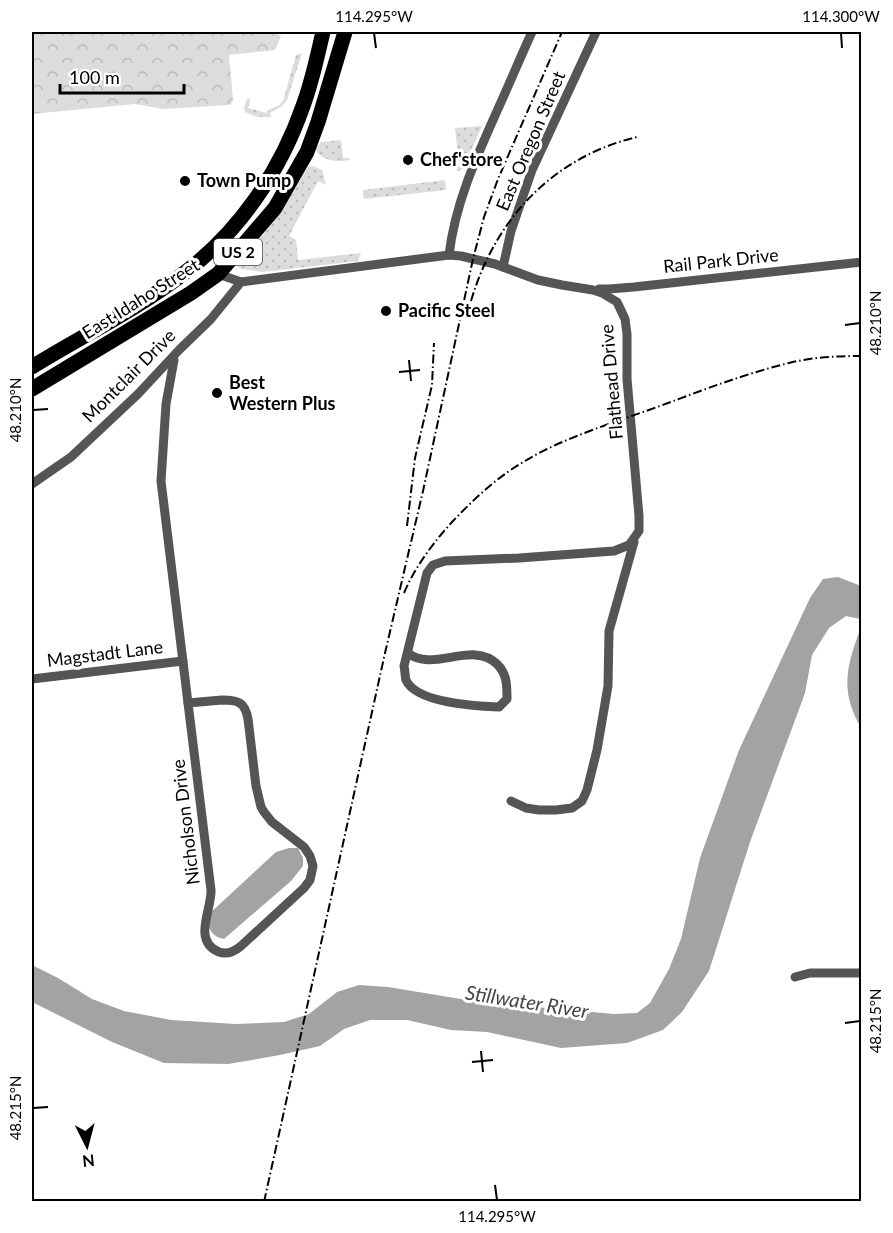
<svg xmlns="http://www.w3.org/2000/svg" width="893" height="1233" font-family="Lato,sans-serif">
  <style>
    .green { fill: url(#green-dots) }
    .forest { fill: url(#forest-crowns) }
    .water { fill: #a3a3a3 }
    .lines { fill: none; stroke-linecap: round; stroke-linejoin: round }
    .minor { stroke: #555; stroke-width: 9 }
    .trunk { stroke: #000; stroke-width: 15 }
    .rail { stroke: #000; stroke-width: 2; stroke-dasharray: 9 3 1.5 3; stroke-linecap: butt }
    .ticks { fill: none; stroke: #000; stroke-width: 2 }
    .poi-dot { fill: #000; stroke: #fff; stroke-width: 2 }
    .labels { text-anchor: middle; stroke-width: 6; stroke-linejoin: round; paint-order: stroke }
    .shield { fill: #fff; stroke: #4c4c4c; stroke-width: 1.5 }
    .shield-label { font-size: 16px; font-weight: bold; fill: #000 }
    .street-label { font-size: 18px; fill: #000; stroke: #fff }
    .poi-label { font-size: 18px; font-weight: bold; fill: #000; stroke: #fff; text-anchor: start }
    .water-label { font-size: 20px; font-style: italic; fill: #444; stroke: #fff }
    .neatline { fill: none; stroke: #000; stroke-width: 2 }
    .ticks-label { font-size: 15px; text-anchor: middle; fill: #000 }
  </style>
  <defs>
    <pattern id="green-dots" width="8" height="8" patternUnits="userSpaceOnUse" patternTransform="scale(1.5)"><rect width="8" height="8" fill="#dcdcdc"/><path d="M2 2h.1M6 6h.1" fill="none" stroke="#bbb" stroke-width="1.8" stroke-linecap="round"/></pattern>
    <pattern id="forest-crowns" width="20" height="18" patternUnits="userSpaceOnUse" patternTransform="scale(1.5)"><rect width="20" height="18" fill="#dcdcdc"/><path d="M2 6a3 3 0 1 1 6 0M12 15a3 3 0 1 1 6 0" fill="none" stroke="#bbb"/></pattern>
  </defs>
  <rect width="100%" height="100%" fill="#fff"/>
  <!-- green -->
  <g class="green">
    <path d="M302,53L287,100L282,106L270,113L271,117H257L245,112L244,108L247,99L249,98L250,100L248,108L267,113L268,110L278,106L283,101L296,55Z"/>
    <path d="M482,126L463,169L459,171L457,170L454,165L459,164L455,128Z"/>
    <path d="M341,140L343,158H349L350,160C337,162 326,162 317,152L316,149L321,142Z"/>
    <path d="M313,166L322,170L326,185L318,181L289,236L296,240L298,260L361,253L358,261L263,272L241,269L238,267V264L263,235L284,207L308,167Z"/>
    <path d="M445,180L446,190L364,199L363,190Z"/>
  </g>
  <!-- forest -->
  <path class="forest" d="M32,32H160L169,33L177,32H272L281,36L275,50L229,55L233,99L232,103L229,105L163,109L135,104L32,114Z"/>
  <!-- water -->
  <g class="water">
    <path d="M838,577L861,586V625L860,619L846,616L829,628L812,655L805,693L750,842L709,971L682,1012L663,1030L627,1043L561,1048L487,1032L451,1030L407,1020H370L344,1029L320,1046L280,1055L228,1064L164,1063L112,1042L32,1002V965L58,978L92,999L124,1011L171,1020L236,1024L284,1022L309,1014L337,992L359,985L388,987L479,1002L614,1014L637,1013L650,1003L669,969L681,939L700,858L739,750L810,598L823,579Z"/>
    <path d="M861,627L862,728H861C839,690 847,665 861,627Z"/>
    <path d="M289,848H298L303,858V866L291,881L224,939C210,937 207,926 209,914L276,852Z"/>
  </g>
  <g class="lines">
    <!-- minor -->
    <g class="minor">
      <path d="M449,255C455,204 476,158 497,111C509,85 520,58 532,32"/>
      <path d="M503,267L511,231L532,170L596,32"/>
      <path d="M218,274L241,282"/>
      <path d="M599,289H609L634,287L862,262"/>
      <path d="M174,360L166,404L161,481L188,703"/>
      <path d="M32,484L71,457L138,394L179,350L211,319L241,282L449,255L461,256L495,264L538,280L562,285L593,290L602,293L617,302L625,319L627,334V379L639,516V531L629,545L614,551L519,558L445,561L433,565L427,573L404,666C405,670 405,677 406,680C416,703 476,706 499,707L507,699C507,685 507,674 497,664C472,640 433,673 408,653"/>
      <path d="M32,679L183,661"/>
      <path d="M222,700C238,700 245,702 248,719L256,786L261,807L264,812L272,822L304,847L310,856L313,866L310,880L304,888L241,946C235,951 227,955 219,952C192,941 212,909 211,890L188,703Z"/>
      <path d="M511,801L526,808L539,810H556L572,808L582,801L587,790L597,750L608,686L609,631L634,542"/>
      <path d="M795,977L810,973H862"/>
    </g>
    <!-- trunk -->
    <g class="trunk">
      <path d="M32,367C82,336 136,310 183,274C239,232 280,172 303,106C312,82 317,57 323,32"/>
      <path d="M32,389L191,293L218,274L232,258L275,208L307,152L318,122L345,32"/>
    </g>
    <!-- rail -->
    <g class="rail">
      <path d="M471,301C495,219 553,157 637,137"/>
      <path d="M407,526L415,458L432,385L434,343"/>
      <path d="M404,593C415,567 433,543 452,522C474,499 497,477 525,461C566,436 623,420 668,403C708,388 748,373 789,363C813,357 837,356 862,356"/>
      <path d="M264,1202L385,653L423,491L473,259L484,217L498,179L562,32"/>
    </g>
  </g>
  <!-- ticks -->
  <path class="ticks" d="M374,33L376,48M841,33L842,48M845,325L860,323M409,360L411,381M399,372L420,370M33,410L48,409M845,1023L860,1021M481,1051L483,1072M472,1062L493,1060M33,1108L48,1107M495,1185L497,1200"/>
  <!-- markers -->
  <g class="poi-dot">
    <circle cx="408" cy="160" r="6"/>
    <circle cx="185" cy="181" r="6"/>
    <circle cx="386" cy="311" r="6"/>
    <circle cx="217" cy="393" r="6"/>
  </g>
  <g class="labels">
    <!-- shield labels -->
    <rect class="shield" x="214" y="239" width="48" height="26" rx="4.5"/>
    <g class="shield-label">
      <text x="238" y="258">US 2</text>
    </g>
    <!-- street labels -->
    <g class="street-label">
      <text transform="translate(531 141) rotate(-67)" y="6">East Oregon Street</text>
      <text transform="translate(721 261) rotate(-6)" y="6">Rail Park Drive</text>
      <text transform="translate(141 299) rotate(-32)" y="6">East Idaho Street</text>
      <text transform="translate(129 376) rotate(-45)" y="6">Montclair Drive</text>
      <text transform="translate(612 382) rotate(-95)" y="6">Flathead Drive</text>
      <text transform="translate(105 654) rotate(-7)" y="6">Magstadt Lane</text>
      <text transform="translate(186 822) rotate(-97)" y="6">Nicholson Drive</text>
    </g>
    <!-- poi labels -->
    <g class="poi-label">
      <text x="420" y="166">Chef'store</text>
      <text x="197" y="187">Town Pump</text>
      <text x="398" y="317">Pacific Steel</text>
      <text x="229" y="389">Best<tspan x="229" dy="21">Western Plus</tspan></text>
    </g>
    <!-- water labels -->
    <g class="water-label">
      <text transform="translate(527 1002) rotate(9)" y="7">Stillwater River</text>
    </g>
  </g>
  <!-- border -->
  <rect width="893" height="1233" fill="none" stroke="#ffffff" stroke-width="66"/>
  <!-- north arrow -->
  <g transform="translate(87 1146) rotate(174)" stroke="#ffffff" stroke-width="4.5" paint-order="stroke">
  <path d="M0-4.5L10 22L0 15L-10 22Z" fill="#000000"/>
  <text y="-9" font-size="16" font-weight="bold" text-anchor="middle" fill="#000000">N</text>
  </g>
  <!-- scale -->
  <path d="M60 84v9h124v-9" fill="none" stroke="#000000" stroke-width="3"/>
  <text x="69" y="84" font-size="18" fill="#000000" stroke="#ffffff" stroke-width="4.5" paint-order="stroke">100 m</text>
  <rect x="33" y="33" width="827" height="1167" class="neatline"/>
  <g class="ticks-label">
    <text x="374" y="22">114.295°W</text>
    <text x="841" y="22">114.300°W</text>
    <text transform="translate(876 323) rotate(-90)" y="5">48.210°N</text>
    <text transform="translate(16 410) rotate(-90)" y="5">48.210°N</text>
    <text transform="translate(876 1021) rotate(-90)" y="5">48.215°N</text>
    <text transform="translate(16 1108) rotate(-90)" y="5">48.215°N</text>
    <text x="497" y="1222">114.295°W</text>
  </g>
</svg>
